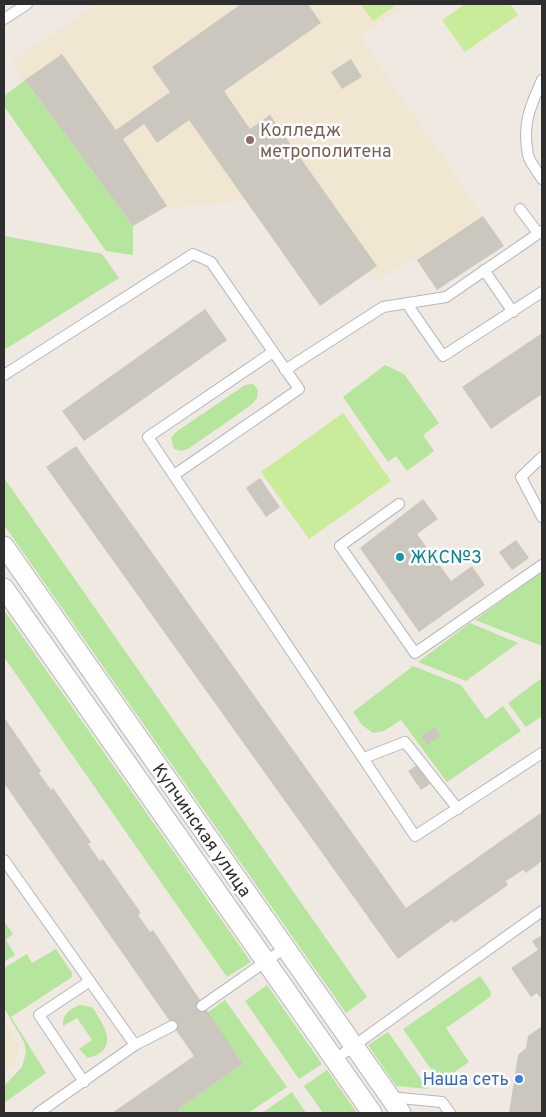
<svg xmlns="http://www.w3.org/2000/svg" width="546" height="1117" font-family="Overpass,sans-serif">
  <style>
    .education { fill: #f0e6d1 }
    .green { fill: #b6e59e }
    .pitch { fill: #c9ec9a }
    .building { fill: #cbc7bf }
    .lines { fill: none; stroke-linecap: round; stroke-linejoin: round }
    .lane-casing { stroke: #b4b7c1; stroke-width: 12 }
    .street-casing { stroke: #b4b7c1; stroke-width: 21 }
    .lane { stroke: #fff; stroke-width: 10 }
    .street { stroke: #fff; stroke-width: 19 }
    .education-dot { fill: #8d6e63; stroke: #fff; stroke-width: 2 }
    .culture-dot { fill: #0f9aa8; stroke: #fff; stroke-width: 2 }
    .shop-dot { fill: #3f7fe0; stroke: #fff; stroke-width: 2 }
    .labels { text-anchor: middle; stroke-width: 5; stroke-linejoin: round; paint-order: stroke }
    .education-label { font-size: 18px; fill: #785e54; stroke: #fff; text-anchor: start }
    .culture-label { font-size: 18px; fill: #0d838f; stroke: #fff; text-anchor: start }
    .street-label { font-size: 18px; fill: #2e2e2e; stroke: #fff }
    .shop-label { font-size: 18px; fill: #366cbe; stroke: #fff; text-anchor: end }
  </style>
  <rect width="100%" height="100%" fill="#efe9e1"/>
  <!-- education -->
  <g class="education">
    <path d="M97,4H407L360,37L504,246L437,290L414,257L378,280L370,271L320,306L246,200L168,208L166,207L133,226L11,61Z"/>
    <path d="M4,1020L19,1045L15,1064L4,1073Z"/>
  </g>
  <!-- green -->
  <g class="green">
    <path d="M25,80L133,226V255L106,251L4,106V96Z"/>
    <path d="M4,236L102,254L119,278L4,350Z"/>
    <path d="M385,365L404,374L439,423L423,435L434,451L407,471L396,456L388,462L343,397Z"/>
    <path d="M253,384L258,390L257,398L251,405L188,449L181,451L174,449L171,438L176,432L245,385Z"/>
    <path d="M4,478L367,997L346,1013L4,525Z"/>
    <path d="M542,571V646L475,620Z"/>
    <path d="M4,610L251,962L227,977L4,657Z"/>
    <path d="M470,623L518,643L466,681L418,662Z"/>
    <path d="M413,666L461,685L486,719L503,706L521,731L447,782L401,720L384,731L373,733L362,725L353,712Z"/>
    <path d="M542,678V716L526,727L508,703Z"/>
    <path d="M4,921L13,934L6,940L15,955L4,962Z"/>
    <path d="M56,949L72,973V977L11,1017L46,1073L4,1103V1086L22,1067L26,1052L24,1042L4,1008V968L27,954L32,963Z"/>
    <path d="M480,976L491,992L490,997L446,1028L469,1062L440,1082L403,1029Z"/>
    <path d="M267,985L322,1064L299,1079L245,1001Z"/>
    <path d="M225,1000L287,1087L248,1113H179L178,1109L243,1064L207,1013Z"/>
    <path d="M80,1005L92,1007C105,1026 120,1049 88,1058L79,1049L92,1040L77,1018L63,1026C62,1015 69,1009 80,1005Z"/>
    <path d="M388,1032L428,1089L396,1086L368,1045Z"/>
    <path d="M327,1070L357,1113H323L304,1086Z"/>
    <path d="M292,1092L306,1113H262Z"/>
  </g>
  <!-- pitch -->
  <g class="pitch">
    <path d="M361,4H397L373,21Z"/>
    <path d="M465,4H510L518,15L465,52L442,20Z"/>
    <path d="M343,413L391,481L309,539L261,472Z"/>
  </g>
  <!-- building -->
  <g class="building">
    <path d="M241,4H308L321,23L224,91L250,129L270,115L377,266L320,306L189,120L157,143L144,124L123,139L167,206L133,226L25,80L62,54L116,130L170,92L152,67Z"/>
    <path d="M351,59L362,77L342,89L331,72Z"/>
    <path d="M483,216L504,246L437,290L417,260Z"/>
    <path d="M205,309L227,340L84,441L62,411Z"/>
    <path d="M542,333V394L491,429L462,387Z"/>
    <path d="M76,446L406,908L542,812V861L526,873L523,870L506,881L508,885L454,923L452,920L398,959L46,467Z"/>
    <path d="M260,478L280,507L266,517L246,488Z"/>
    <path d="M423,499L438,519L417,534L451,581L472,566L485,585L419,632L360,548Z"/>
    <path d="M516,540L529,558L512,570L499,552Z"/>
    <path d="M4,717L41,771L39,773L51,790L53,788L91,842L88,844L100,861L103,859L141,913L138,915L150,932L153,930L243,1064L178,1109L179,1113H112L194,1056L4,783Z"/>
    <path d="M435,727L440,736L427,745L421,736Z"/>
    <path d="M417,765L430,784L421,790L408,771Z"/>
    <path d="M542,935V1000L537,993L531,997L511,968L538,950L532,941Z"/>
    <path d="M542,1026V1113H509L518,1055L526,1048L528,1036Z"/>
  </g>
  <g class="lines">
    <!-- lane casing -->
    <g class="lane-casing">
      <g id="lane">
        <path d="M4,19L27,4"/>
        <path d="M542,80C530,107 522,124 528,155C530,163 538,172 542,179"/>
        <path d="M520,209L538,233"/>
        <path d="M484,270L513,312"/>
        <path d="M407,304L443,356L542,292"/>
        <path d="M273,352L148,437L415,836L542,753"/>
        <path d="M285,370L383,307L446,297L542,231"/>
        <path d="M4,375L193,254L211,262L299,389L174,475"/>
        <path d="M542,457L521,477L542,517"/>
        <path d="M399,504L340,546L415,653L542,565"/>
        <path d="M364,758L405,742L458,809"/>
        <path d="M4,860L135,1045"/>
        <path d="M202,1006L285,948"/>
        <path d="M334,1060L542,911"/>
        <path d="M84,1082L39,1015L90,981"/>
        <path d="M389,1097L442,1102L450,1113"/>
        <path d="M38,1113L135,1045L172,1026"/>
      </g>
    </g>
    <!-- street casing -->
    <g class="street-casing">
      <g id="street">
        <path d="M4,546L401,1113"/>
        <path d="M4,588L372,1113"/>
      </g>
    </g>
    <!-- lane -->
    <use href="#lane" class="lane"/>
    <!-- street -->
    <use href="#street" class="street"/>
  </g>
  <!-- markers -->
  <circle class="education-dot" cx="250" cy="140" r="5"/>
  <circle class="culture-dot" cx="400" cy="557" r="5"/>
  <circle class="shop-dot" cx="519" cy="1079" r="5"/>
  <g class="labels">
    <!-- education labels -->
    <g class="education-label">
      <text x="260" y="136">Колледж<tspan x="260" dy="21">метрополитена</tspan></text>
    </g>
    <!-- culture labels -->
    <g class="culture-label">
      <text x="410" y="563">ЖКС№3</text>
    </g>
    <!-- street labels -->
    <g class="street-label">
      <text transform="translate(202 830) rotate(55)" y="6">Купчинская улица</text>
    </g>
    <!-- shop labels -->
    <g class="shop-label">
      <text x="509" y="1085">Наша сеть</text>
    </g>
  </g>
  <!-- border -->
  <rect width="546" height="1117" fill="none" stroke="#2e2e2e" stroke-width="10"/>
</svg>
